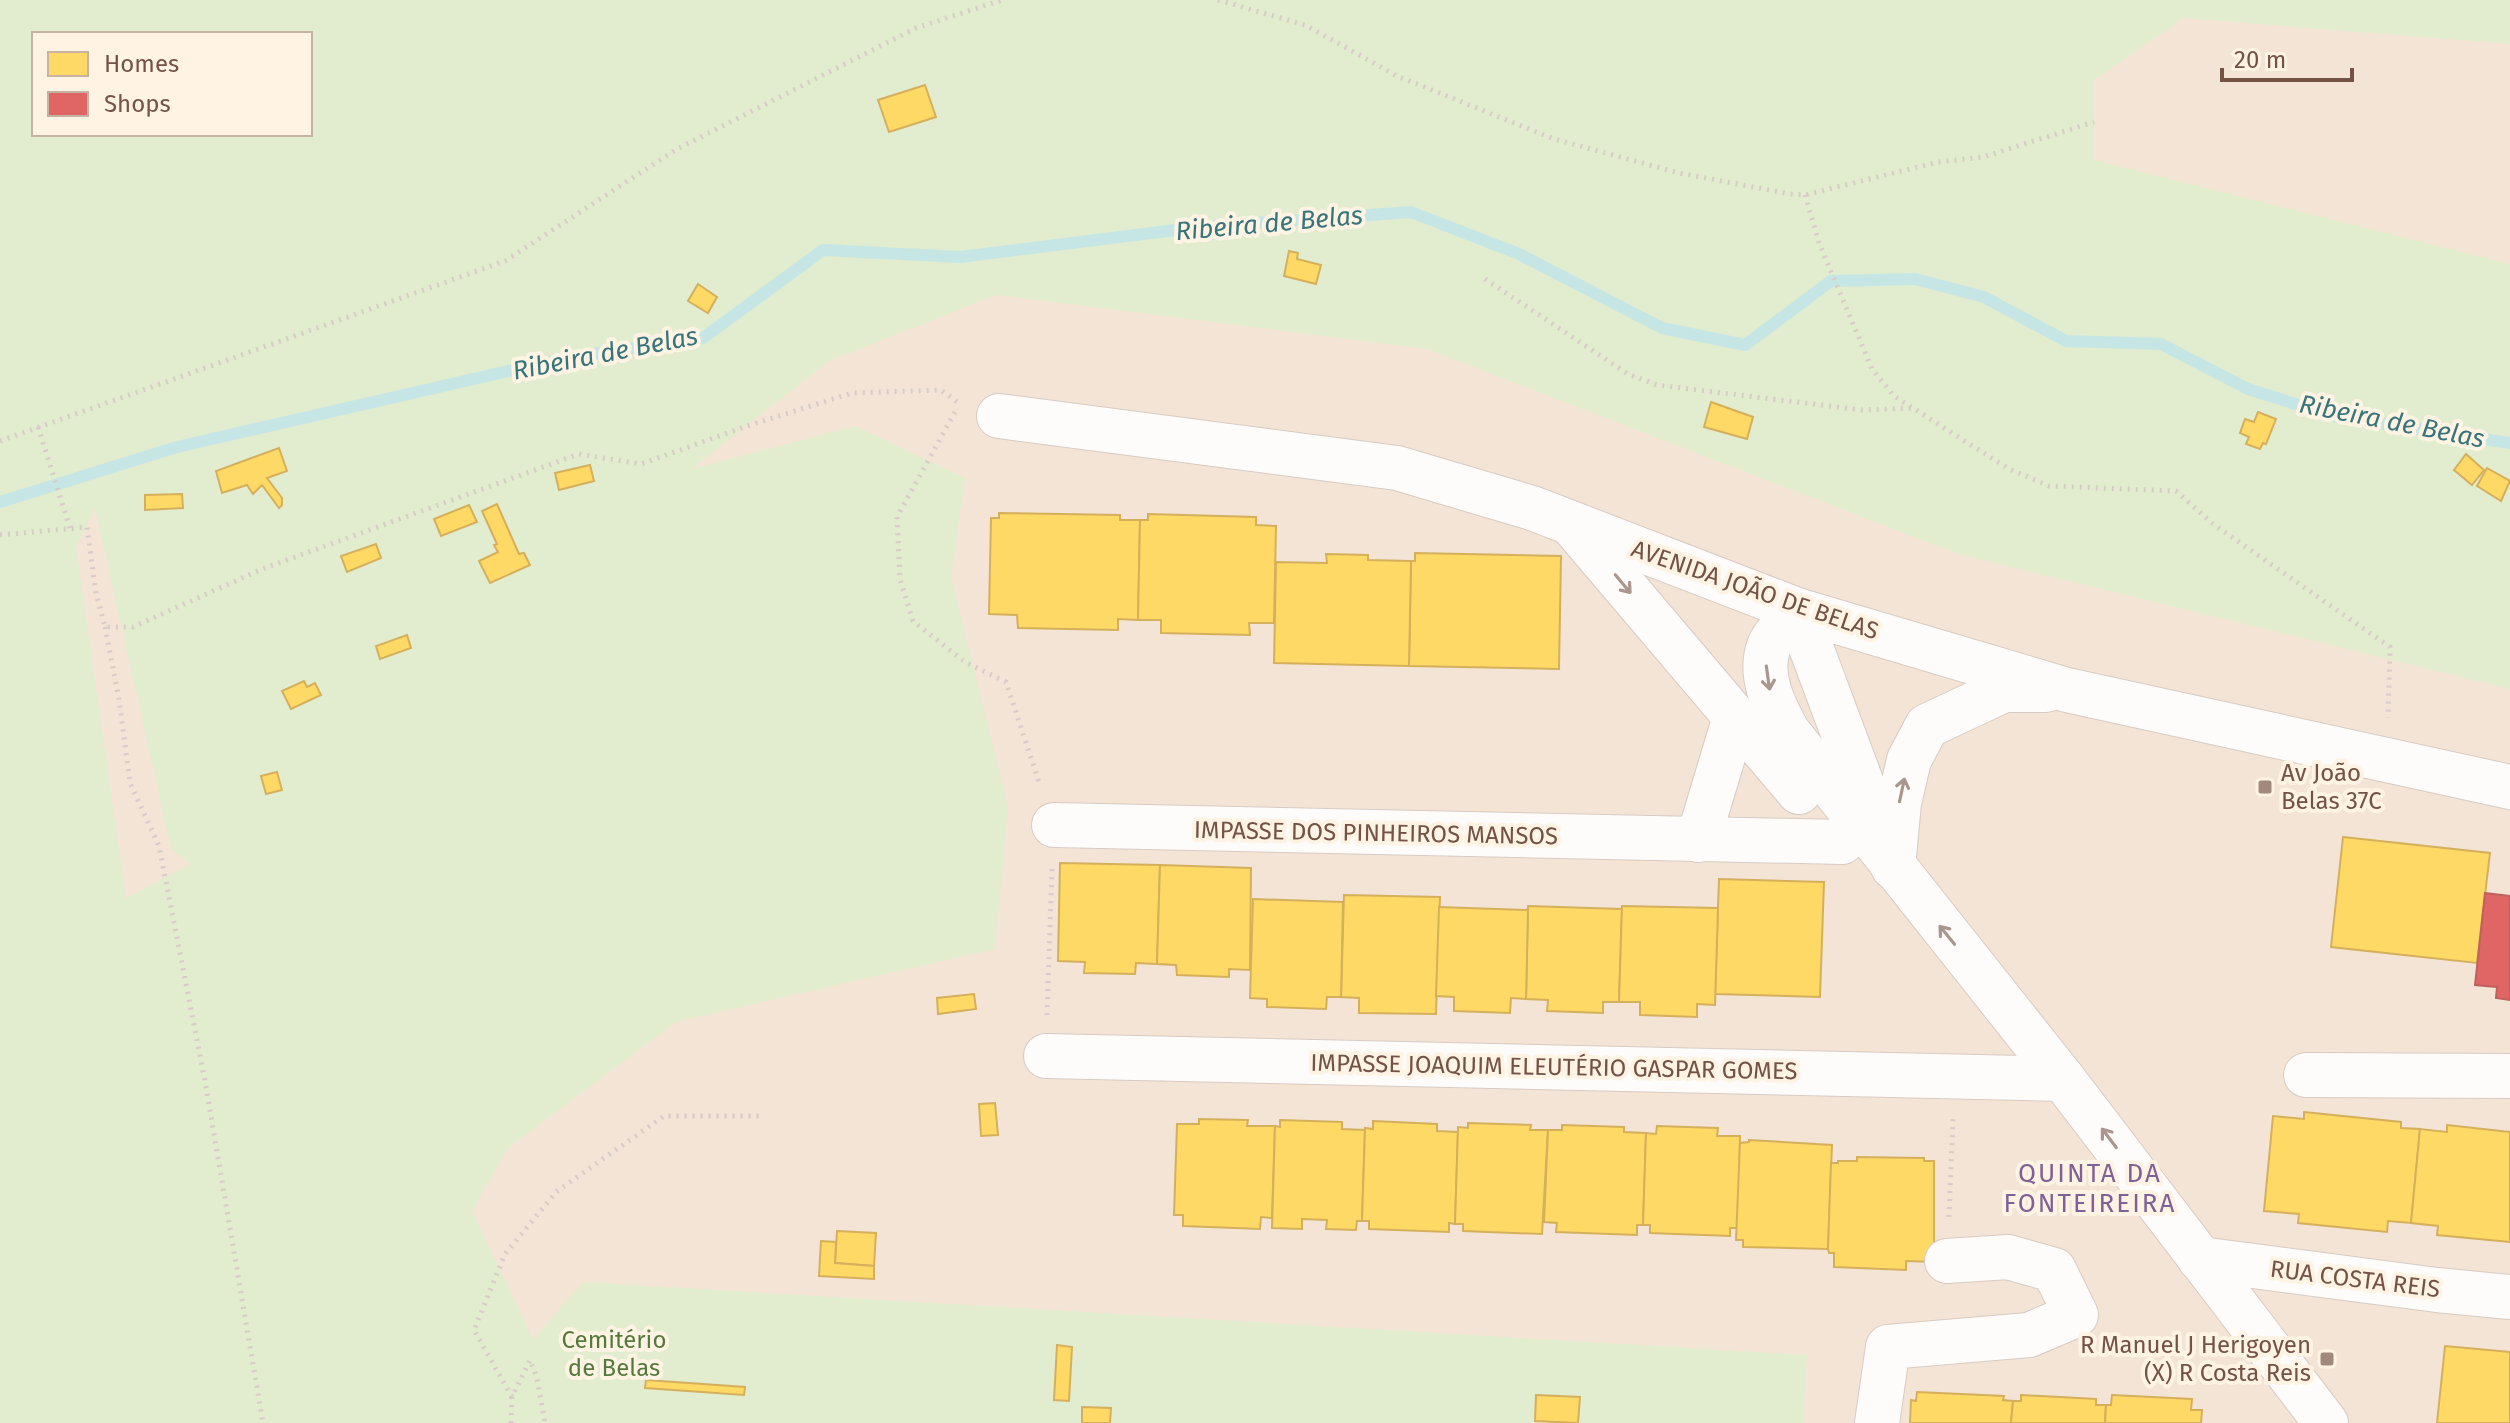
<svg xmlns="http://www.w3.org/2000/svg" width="2510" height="1423" font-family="'Fira Sans',sans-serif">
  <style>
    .residential { fill: #f4e4d5 }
    .green { fill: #e2ecce; fill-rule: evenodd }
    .homes { fill: #ffd966; stroke: #d5b05c; stroke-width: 2 }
    .shops { fill: #e06666; stroke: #c0605c; stroke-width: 2 }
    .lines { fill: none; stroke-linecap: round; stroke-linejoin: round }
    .stream { stroke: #c6e6e6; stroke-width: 12 }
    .minor-casing { stroke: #d7cbc3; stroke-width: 46 }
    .path { stroke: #d7ccc7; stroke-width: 5; stroke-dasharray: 2 6; stroke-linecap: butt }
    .minor { stroke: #fefcfb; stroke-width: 44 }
    .oneway { stroke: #ab968e }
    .poi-dot { fill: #a2897d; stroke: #fff3e4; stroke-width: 3 }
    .labels { text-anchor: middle; stroke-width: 8; stroke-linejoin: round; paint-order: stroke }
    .street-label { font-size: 24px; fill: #745245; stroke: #fff3e4 }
    .poi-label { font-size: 24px; fill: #745245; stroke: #fff3e4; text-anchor: start }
    .park-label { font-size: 24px; fill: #537a3c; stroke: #fff3e4 }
    .water-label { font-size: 26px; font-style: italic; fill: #38747b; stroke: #fff3e4 }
    .neighbourhood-label { font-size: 26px; letter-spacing: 2px; fill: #816098; stroke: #fff3e4 }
  </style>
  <rect width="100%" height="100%" fill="#f6eee4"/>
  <!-- residential -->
  <path class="residential" d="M2510,0V1423H66L0,302L310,134V34Z"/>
  <!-- green -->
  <path class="green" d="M0,0H2510V44L2184,18L2094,80V160L2510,264V689L1958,554L1427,349L996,295L829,361L691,469L855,426L965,478L951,577L1008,807L995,949L676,1022L508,1148L472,1211L533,1339L583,1282L1807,1355L1803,1423H0ZM34,34H310V134H34ZM95,508L171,849L190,864L126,898L76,547Z"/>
  <!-- homes -->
  <g class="homes">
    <path d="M925,85L936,117L889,132L878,100Z"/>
    <path d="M1289,251L1298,253L1297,259L1321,265L1316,284L1284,276Z"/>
    <path d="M698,284L717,297L708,313L688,301Z"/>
    <path d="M1711,402L1753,417L1747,439L1704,427Z"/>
    <path d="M2258,412L2276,419L2266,444L2263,443L2260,449L2246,444L2249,437L2240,433L2245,419L2254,422Z"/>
    <path d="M279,448L287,471L267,478L282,498V505L279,508L262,485L253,494L247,485L222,493L216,471Z"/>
    <path d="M2466,454L2484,470L2472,485L2454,470Z"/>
    <path d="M590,465L594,481L559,490L555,473Z"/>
    <path d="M2487,468L2510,481L2501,501L2477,486Z"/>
    <path d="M182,494L183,508L145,510V495Z"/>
    <path d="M497,504L519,554L524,553L530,565L490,583L479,561L498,552L494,545L497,544L482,511Z"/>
    <path d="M469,505L477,522L441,536L434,519Z"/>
    <path d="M999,513L1120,515V520H1140L1138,620L1118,619V630L1018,628L1017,615L989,614L991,518H999Z"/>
    <path d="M1148,514L1256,517V525L1276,526L1274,623H1249L1250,635L1161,633V620H1138L1140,520H1148Z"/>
    <path d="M376,544L381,558L347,572L341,556Z"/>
    <path d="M1415,553L1561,556L1559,669L1409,666L1411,561H1415Z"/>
    <path d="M1326,554L1368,555V560L1411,561L1409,666L1274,663L1276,562L1327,563Z"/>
    <path d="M407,635L411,648L380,659L376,646Z"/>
    <path d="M304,681L307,687L315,683L321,695L291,709L282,691Z"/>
    <path d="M277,772L282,790L266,794L261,776Z"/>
    <path d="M2343,837L2490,853L2477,963L2331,947Z"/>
    <path d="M1060,863L1160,865L1157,964L1136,963L1135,974L1084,973L1085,962L1058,961Z"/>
    <path d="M1160,865L1251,868L1250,970L1229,969V977L1177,975L1176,965L1157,964Z"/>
    <path d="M1719,879L1824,882L1820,997L1715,994Z"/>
    <path d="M1344,895L1440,897L1436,1014L1359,1013V998L1341,997Z"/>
    <path d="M1253,899L1343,902L1341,997H1327L1326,1009L1267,1007V999L1250,998Z"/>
    <path d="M1528,906L1622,909L1619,1002H1603V1013L1547,1011L1548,1000L1526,999Z"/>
    <path d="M1622,906L1718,908L1715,1005L1697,1004V1017L1640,1015V1002H1619Z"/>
    <path d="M1439,907L1528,910L1526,999L1511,998L1510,1013L1454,1011V997L1436,996Z"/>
    <path d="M974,994L976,1009L938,1014L937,998Z"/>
    <path d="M995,1103L998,1135L981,1136L979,1104Z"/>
    <path d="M2304,1112L2401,1122V1128L2420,1129L2411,1223L2388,1221L2387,1232L2298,1223L2299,1214L2264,1211L2273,1116L2304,1119Z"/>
    <path d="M1199,1119L1248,1120L1247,1126H1275L1272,1218L1261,1217L1260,1229L1183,1226V1215H1174L1177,1124H1199Z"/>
    <path d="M1280,1120L1342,1122V1129L1365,1130L1362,1221H1357L1356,1230L1326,1229L1327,1220L1302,1219V1229L1272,1228L1275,1126L1280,1127Z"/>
    <path d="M1373,1121L1437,1124V1131L1458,1132L1455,1224L1449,1223V1232L1369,1229V1221H1362L1365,1128L1373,1129Z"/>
    <path d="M1468,1123L1531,1125L1530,1130H1548L1542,1234L1463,1231V1224H1455L1458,1127L1468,1128Z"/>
    <path d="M1562,1125L1624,1127V1132L1646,1133L1643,1225H1637V1235L1556,1232L1557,1223L1544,1222L1548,1130H1562Z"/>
    <path d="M2447,1125L2510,1132V1242L2437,1235L2438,1226L2411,1223L2420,1129L2447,1132Z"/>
    <path d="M1657,1126L1718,1128L1717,1136H1740L1738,1228H1730V1236L1650,1233V1225H1643L1646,1133L1656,1134Z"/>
    <path d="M1749,1140L1832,1145L1828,1249L1743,1247V1240H1736L1740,1143L1749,1142Z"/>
    <path d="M1857,1157L1924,1158V1161H1934V1262L1906,1261V1270L1834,1267V1253H1829L1828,1249L1831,1163H1838V1161H1857Z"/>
    <path d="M837,1231L876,1233L874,1266L835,1263Z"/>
    <path d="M821,1241L836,1242L835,1263L874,1266V1279L819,1276Z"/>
    <path d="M1057,1345L1072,1347L1069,1401L1054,1400Z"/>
    <path d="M2445,1346L2510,1352V1423H2437Z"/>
    <path d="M646,1380L745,1387L744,1395L645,1388Z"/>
    <path d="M1917,1392L2004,1396L2003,1400L2013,1401L2011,1423H1910L1911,1400L1916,1401Z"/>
    <path d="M1536,1395L1580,1397L1578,1423L1535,1421Z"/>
    <path d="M2021,1395L2096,1399V1405H2106L2105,1423H2011L2013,1401H2021Z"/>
    <path d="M2112,1395L2192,1399L2191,1410H2202L2201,1423H2105L2106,1405H2111Z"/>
    <path d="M1082,1407L1111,1408L1110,1423H1082Z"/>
  </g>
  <!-- shops -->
  <path class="shops" d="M2485,893L2510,896V1000L2496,998L2497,987L2475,985Z"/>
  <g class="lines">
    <!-- stream -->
    <path class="stream" d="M0,502L177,447L565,358L703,338L823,250L960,257L1199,227L1411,212L1519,254L1662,328L1745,345L1831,281L1915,279L1984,297L2066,341L2161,344L2248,389L2334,416L2510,443"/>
    <!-- minor casing -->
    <g class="minor-casing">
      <g id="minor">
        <path d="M999,416L1397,468L1532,508L1797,610L2067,690L2510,787"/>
        <path d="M1574,527L1799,792"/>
        <path d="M1797,610C1788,621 1774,634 1769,646C1758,675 1774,707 1788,732L2063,1079L2326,1423"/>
        <path d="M1797,610L1878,827"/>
        <path d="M1054,825L1842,842"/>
        <path d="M1698,840L1735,717"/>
        <path d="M1893,867L1899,803L1909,760L1927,726L2004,690H2046"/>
        <path d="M1046,1056L2063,1079"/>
        <path d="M2306,1075L2510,1076"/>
        <path d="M2200,1259L2437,1290L2510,1297"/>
        <path d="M1877,1423L1888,1347L2029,1335L2076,1315L2054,1270L2008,1257L1947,1261"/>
      </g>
    </g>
    <!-- path -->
    <g class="path">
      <path d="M1218,0L1305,25L1397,76L1554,139L1679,173L1790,194L1805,195L1938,162L1983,157L2094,122"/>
      <path d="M1805,195L1819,243L1872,369L1894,396L2009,469L2049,486L2176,491L2213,524L2390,647L2388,718"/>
      <path d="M1485,279L1628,374L1657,385L1862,410L1912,408"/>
      <path d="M955,412L897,517L900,579L913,621L965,662L1006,682L1040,785"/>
      <path d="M38,427L70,528"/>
      <path d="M0,441L505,261L677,149L916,28L1002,0"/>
      <path d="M0,535L87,527L96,593L105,627H133L262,569L579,454L641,464L744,427L852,393L941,390L959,403"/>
      <path d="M105,627L119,699L130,783L159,846L205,1081L263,1423"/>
      <path d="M1047,1015L1052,869"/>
      <path d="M1949,1217L1953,1119"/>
      <path d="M512,1397L474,1330L505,1254L556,1192L664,1116H764"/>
      <path d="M511,1423L512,1397L530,1360L537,1378L545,1423"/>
    </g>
    <!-- minor -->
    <use href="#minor" class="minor"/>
  </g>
  <!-- one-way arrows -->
  <defs><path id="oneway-shaft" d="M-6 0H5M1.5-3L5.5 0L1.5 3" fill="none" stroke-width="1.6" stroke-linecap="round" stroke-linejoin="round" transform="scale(2)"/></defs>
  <g class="oneway">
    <use href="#oneway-shaft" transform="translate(1623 584) rotate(50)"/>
    <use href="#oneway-shaft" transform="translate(1768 678) rotate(82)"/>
    <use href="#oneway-shaft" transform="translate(1902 790) rotate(-78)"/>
    <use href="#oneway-shaft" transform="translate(1947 935) rotate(-129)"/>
    <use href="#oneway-shaft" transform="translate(2109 1138) rotate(-127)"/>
  </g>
  <!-- markers -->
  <g class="poi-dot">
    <rect x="2257" y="779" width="16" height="16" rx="4"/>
    <rect x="2319" y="1351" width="16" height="16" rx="4"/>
  </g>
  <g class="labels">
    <!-- street labels -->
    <g class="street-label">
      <text transform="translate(1755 590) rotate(19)" y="8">AVENIDA JOÃO DE BELAS</text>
      <text transform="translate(1376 833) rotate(1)" y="8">IMPASSE DOS PINHEIROS MANSOS</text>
      <text transform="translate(1554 1067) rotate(1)" y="8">IMPASSE JOAQUIM ELEUTÉRIO GASPAR GOMES</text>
      <text transform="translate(2355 1279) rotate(7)" y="8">RUA COSTA REIS</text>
    </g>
    <!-- poi labels -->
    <g class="poi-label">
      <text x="2281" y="781">Av João<tspan x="2281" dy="28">Belas 37C</tspan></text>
      <text x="2311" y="1353" text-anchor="end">R Manuel J Herigoyen<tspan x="2311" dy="28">(X) R Costa Reis</tspan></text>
    </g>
    <!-- park labels -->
    <g class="park-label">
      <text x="614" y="1348">Cemitério<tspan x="614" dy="28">de Belas</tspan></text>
    </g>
    <!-- water labels -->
    <g class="water-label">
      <text transform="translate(1269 223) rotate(-5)" y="9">Ribeira de Belas</text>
      <text transform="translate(605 353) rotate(-11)" y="9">Ribeira de Belas</text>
      <text transform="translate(2392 421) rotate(11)" y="9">Ribeira de Belas</text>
    </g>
    <!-- neighbourhood labels -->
    <g class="neighbourhood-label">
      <text x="2090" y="1182">QUINTA DA<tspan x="2090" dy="30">FONTEIREIRA</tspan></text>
    </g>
  </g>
  <!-- legend -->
  <rect x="32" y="32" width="280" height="104" fill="#fff3e4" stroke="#c7b3a4" stroke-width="2"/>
  <rect x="48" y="52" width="40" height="24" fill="#ffd966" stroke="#c7b3a4" stroke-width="2"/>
  <text x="104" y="72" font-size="24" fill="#745245">Homes</text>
  <rect x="48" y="92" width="40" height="24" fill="#e06666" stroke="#c7b3a4" stroke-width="2"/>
  <text x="104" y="112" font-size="24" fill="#745245">Shops</text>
  <!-- scale -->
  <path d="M2222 68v12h130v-12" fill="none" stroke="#745245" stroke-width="4"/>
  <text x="2234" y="68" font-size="24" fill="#745245" stroke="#fff3e4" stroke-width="6" paint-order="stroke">20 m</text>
</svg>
